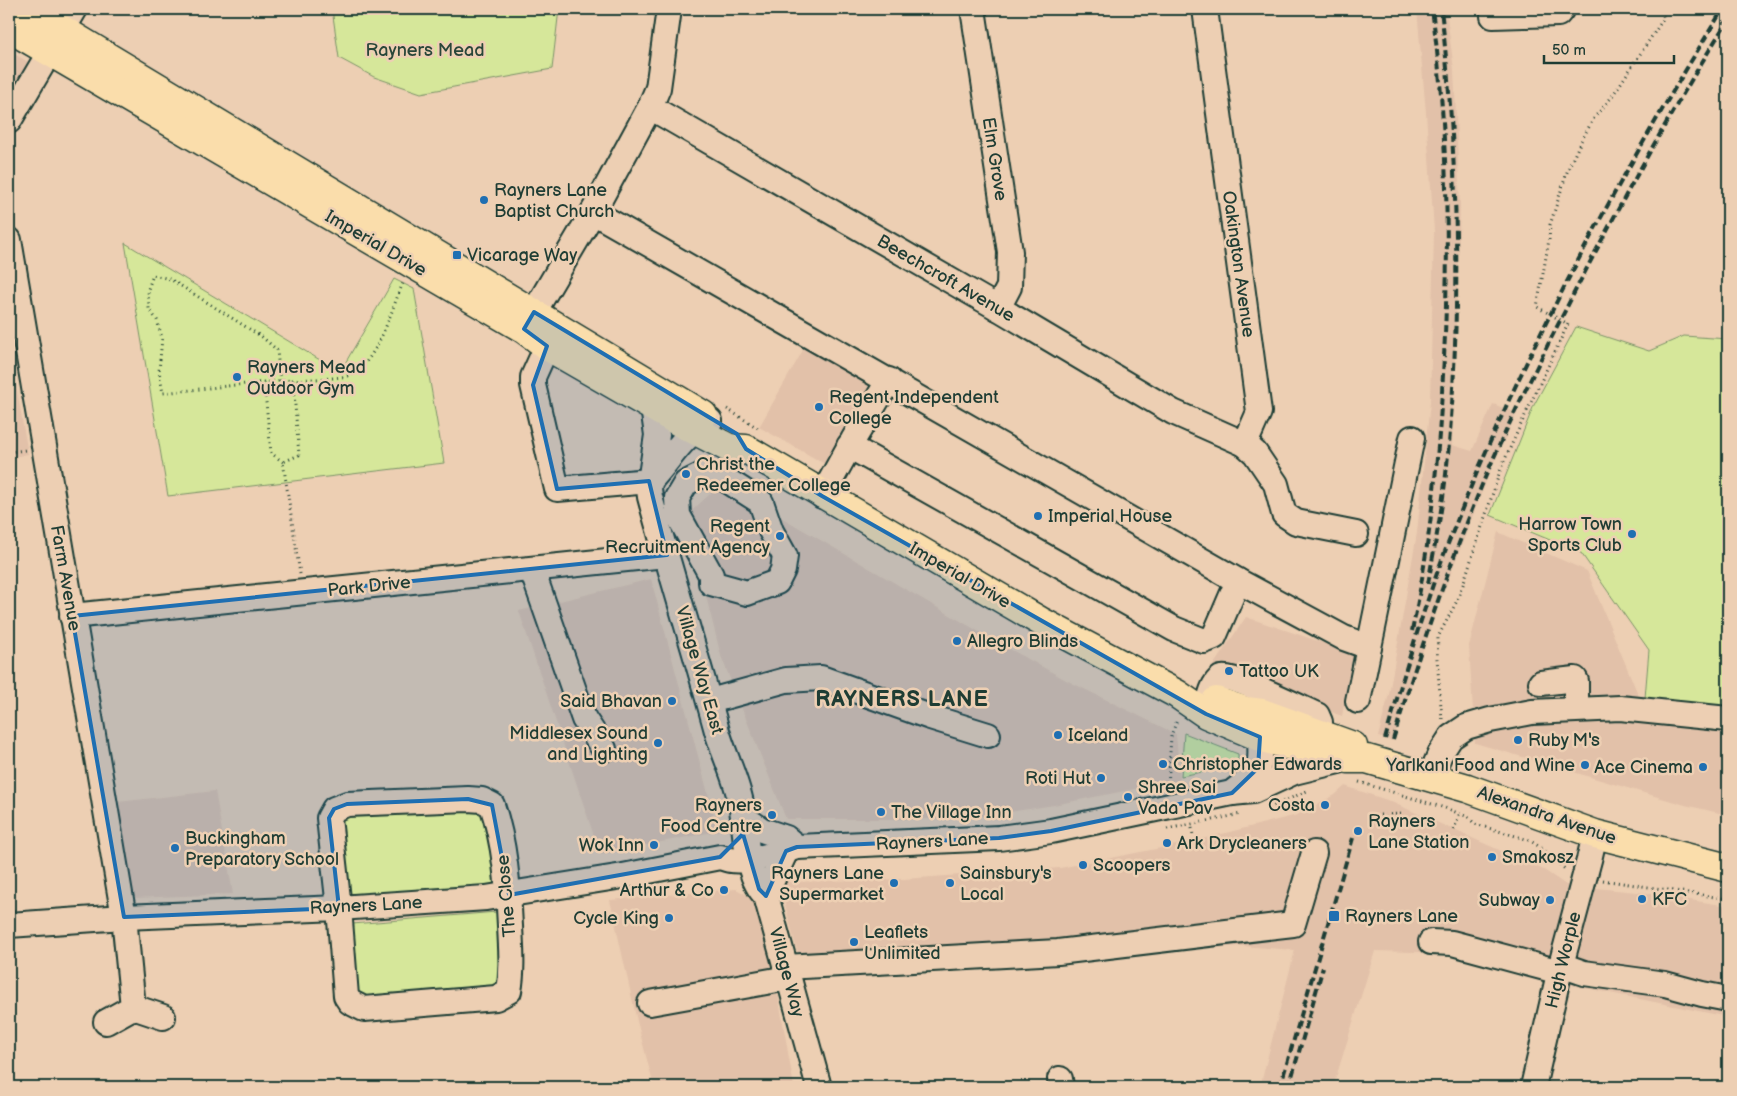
<svg xmlns="http://www.w3.org/2000/svg" width="1737" height="1096" font-family="'Balsamiq Sans',sans-serif">
  <style>
    .built { fill: #e2c1a9 }
    .green { fill: #d6e79a; stroke: #7a9267 }
    .lines { fill: none; stroke-linecap: round; stroke-linejoin: round }
    .minor-casing { stroke: #1f3d34; stroke-width: 28 }
    .major-casing { stroke: #1f3d34; stroke-width: 31 }
    .path { stroke: #1f3d34; stroke-width: 3; stroke-dasharray: 1 4; stroke-linecap: butt }
    .minor { stroke: #edcfb3; stroke-width: 24 }
    .major { stroke: #faddab; stroke-width: 28 }
    .rail { stroke: #1f3d34; stroke-width: 4; stroke-dasharray: 8 4; stroke-linecap: butt }
    .path-bridge { stroke: #1f3d34; stroke-width: 3; stroke-dasharray: 1 4; stroke-linecap: butt }
    .marked { fill: #1f6fb2; fill-opacity: 0.2; stroke: #1f6fb2; stroke-width: 4; stroke-linejoin: round }
    .poi-dot { fill: #1f6fb2; stroke: #edcfb3; stroke-width: 2 }
    .labels { text-anchor: middle; stroke-width: 5; stroke-linejoin: round; paint-order: stroke }
    .park-label { font-size: 18px; fill: #284639; stroke: #edcfb3 }
    .street-label { font-size: 18px; fill: #1f3d34; stroke: #edcfb3 }
    .poi-label { font-size: 18px; fill: #1f3d34; stroke: #edcfb3; text-anchor: start }
    .district-label { font-size: 22px; font-weight: bold; letter-spacing: 1px; fill: #1f3d34; stroke: #edcfb3 }
  </style>
  <rect width="100%" height="100%" fill="#edcfb3"/>
  <filter id="ink" filterUnits="userSpaceOnUse"><feTurbulence type="fractalNoise" baseFrequency=".02" numOctaves="2"/><feDisplacementMap in="SourceGraphic" scale="10" xChannelSelector="R" yChannelSelector="G"/><feConvolveMatrix kernelMatrix="1 2 1 2 8 2 1 2 1" color-interpolation-filters="sRGB"/></filter>
  <g filter="url(#ink)">
    <!-- built -->
    <g class="built">
      <path d="M1417,9H1446L1454,70L1460,206L1452,445L1472,451L1493,404L1517,413L1492,466L1434,617L1393,741L1378,737L1389,694L1417,533L1430,402L1434,231L1426,113Z"/>
      <path d="M9,51L30,63L9,96Z"/>
      <path d="M9,344L28,454L9,458Z"/>
      <path d="M806,345L879,387L832,468L759,427Z"/>
      <path d="M722,483L990,638L1066,680L1176,734L1180,780L1054,805L991,815L948,819H786L721,656L686,516Z"/>
      <path d="M1498,532L1587,571L1647,716L1728,729V815L1685,805L1475,743L1469,646Z"/>
      <path d="M651,579L718,831L600,854L519,611Z"/>
      <path d="M1246,617L1354,653L1342,716L1212,667Z"/>
      <path d="M1345,786L1387,800L1544,870L1566,885L1646,893L1728,906V1017L1522,975L1448,953L1375,951L1333,1087H1260L1295,950L1242,946L802,970L780,886L787,882L904,879L1060,868L1186,843L1297,815L1335,795Z"/>
      <path d="M215,791L233,894L134,898L118,802Z"/>
      <path d="M736,889L753,898L776,982L794,1087H654L637,1021L610,900Z"/>
    </g>
    <!-- green -->
    <g class="green">
      <path d="M332,9H559L552,69L421,93L374,77L339,58Z"/>
      <path d="M125,243L340,372L394,279L414,289L444,463L168,496Z"/>
      <path d="M1576,327L1649,351L1684,336L1728,339V709L1645,698L1649,650L1581,553L1490,515L1534,405Z"/>
      <path d="M1184,733L1238,754V765L1181,776Z"/>
      <path d="M482,800L508,887L338,901L334,809Z"/>
      <path d="M509,911V991L350,1002L340,925Z"/>
    </g>
    <g class="lines">
      <!-- minor casing -->
      <g class="minor-casing">
        <g id="minor">
          <path d="M973,9L1010,252L1009,287L998,308"/>
          <path d="M1205,9L1259,412L1245,444L1255,453L1276,484L1284,514L1296,522L1356,534"/>
          <path d="M1493,16L1558,14L1562,9"/>
          <path d="M650,107L998,308L1173,412L1245,444"/>
          <path d="M9,121L75,9"/>
          <path d="M593,212L1238,581L1344,638L1369,647"/>
          <path d="M9,240L124,917L133,1007L106,1022"/>
          <path d="M524,329L593,212L650,107L658,88L669,9"/>
          <path d="M547,346L533,377V385L557,489L650,481"/>
          <path d="M653,407L657,435L649,489L650,497C671,575 696,653 717,731C724,755 736,778 741,803C746,830 745,877 766,896L819,1087"/>
          <path d="M849,446L1174,629L1204,641L1214,637L1238,581"/>
          <path d="M704,474L725,479L761,502L771,531L785,556L783,570L777,582L747,593L711,583V575L678,515L677,498L686,483Z"/>
          <path d="M650,481C672,458 681,436 710,421"/>
          <path d="M822,496L853,440L889,380"/>
          <path d="M532,570L584,719L604,749"/>
          <path d="M72,616L656,556L666,553"/>
          <path d="M1541,683L1575,679L1576,681V709"/>
          <path d="M710,701L786,680L821,678L930,717L988,735"/>
          <path d="M1358,701L1412,438"/>
          <path d="M1206,714C1209,704 1211,684 1221,678C1230,673 1303,709 1317,715L1320,722L1319,733"/>
          <path d="M1430,777L1440,754L1451,737L1466,727L1490,720L1532,712L1620,708L1728,719"/>
          <path d="M1232,793C1239,786 1250,781 1256,773C1263,762 1261,731 1254,720"/>
          <path d="M468,799L482,800L492,805C505,844 508,885 510,926C511,948 513,969 509,991L496,998L364,1009L350,1002L346,996L339,908L329,818L334,809L347,804Z"/>
          <path d="M743,817L762,830L786,838L797,847"/>
          <path d="M766,896L770,885L786,851"/>
          <path d="M9,925L124,917L339,908L486,898L623,876L720,857C724,858 728,860 731,860C747,863 783,852 797,847L999,838L1051,831L1232,793L1253,791L1294,772L1347,759"/>
          <path d="M1431,942L1452,943L1560,972"/>
          <path d="M1561,965L1584,973L1665,984L1702,994L1728,999"/>
          <path d="M785,967L1058,952L1293,924L1314,853"/>
          <path d="M650,1003L788,978"/>
          <path d="M133,1007L163,1017"/>
          <path d="M1060,1079L1061,1087"/>
          <path d="M1533,1087L1561,965L1589,860L1595,834"/>
        </g>
      </g>
      <!-- major casing -->
      <g class="major-casing">
        <g id="major">
          <path d="M28,9L703,415"/>
          <path d="M9,28L524,329L547,346L679,422L729,448L746,449L1040,621L1177,694L1206,714L1260,737L1287,745L1348,759H1367L1467,788L1595,834L1728,868"/>
          <path d="M1216,701L1246,711L1262,713L1353,746"/>
        </g>
      </g>
      <!-- path -->
      <g class="path">
        <path d="M1549,240L1550,225L1568,169L1580,143L1594,118L1611,98L1664,18L1660,9"/>
        <path d="M264,382L163,393L159,371L162,338L157,320L149,309L148,289L153,275L170,279L262,337L277,350L280,382"/>
        <path d="M727,409L758,428"/>
        <path d="M9,452L26,450"/>
        <path d="M283,462L271,453L264,382L293,380"/>
        <path d="M300,574L283,462L299,455L293,380C304,379 342,379 350,375C378,362 391,310 403,283"/>
        <path d="M1442,719L1437,659L1438,637L1459,597L1501,468L1527,411"/>
        <path d="M1359,782L1445,808L1468,817L1475,824L1529,840L1543,849L1566,870"/>
        <path d="M1168,787L1171,736L1177,720"/>
        <path d="M1269,808L1309,790"/>
        <path d="M1380,815L1403,814"/>
        <path d="M1208,821L1241,814"/>
        <path d="M1192,828L1193,837"/>
        <path d="M1167,829L1202,822"/>
        <path d="M1454,830L1460,812"/>
        <path d="M1603,880L1728,899"/>
        <path d="M1553,1085L1562,1087"/>
      </g>
      <!-- minor -->
      <use href="#minor" class="minor"/>
      <!-- major -->
      <use href="#major" class="major"/>
      <!-- rail -->
      <g class="rail">
        <path d="M1428,584C1435,544 1443,505 1447,465C1462,313 1458,160 1441,9"/>
        <path d="M1412,631C1430,547 1438,461 1443,375C1450,254 1448,130 1432,9"/>
        <path d="M1385,739C1406,669 1426,598 1453,531C1525,348 1620,175 1723,9"/>
        <path d="M1393,740C1419,652 1449,565 1484,480C1511,417 1542,356 1573,295C1621,202 1672,109 1728,20"/>
        <path d="M1280,1087L1353,838"/>
        <path d="M1289,1087L1323,967"/>
      </g>
      <!-- path-bridge -->
      <path class="path-bridge" d="M1527,411L1568,324L1537,307L1549,240"/>
    </g>
  </g>
  <!-- marked area -->
  <path class="marked" d="M534,312L737,434L746,449L822,496L1206,714L1260,737L1258,768L1232,793L1051,831L999,838L797,847L786,851L766,896L759,889L743,834L720,857L509,895L492,805L468,799L347,804L334,809L329,818L339,908L124,917L72,616L667,555L649,481L557,489L533,385L547,346L524,329Z"/>
  <!-- markers -->
  <g class="poi-dot">
    <circle cx="484" cy="200" r="5"/>
    <rect x="452" y="250" width="10" height="10" rx="2.5"/>
    <circle cx="237" cy="377" r="5"/>
    <circle cx="819" cy="407" r="5"/>
    <circle cx="686" cy="474" r="5"/>
    <circle cx="1038" cy="516" r="5"/>
    <circle cx="1632" cy="534" r="5"/>
    <circle cx="780" cy="536" r="5"/>
    <circle cx="957" cy="641" r="5"/>
    <circle cx="1229" cy="671" r="5"/>
    <circle cx="672" cy="701" r="5"/>
    <circle cx="1058" cy="735" r="5"/>
    <circle cx="1518" cy="740" r="5"/>
    <circle cx="658" cy="743" r="5"/>
    <circle cx="1163" cy="764" r="5"/>
    <circle cx="1585" cy="765" r="5"/>
    <circle cx="1703" cy="767" r="5"/>
    <circle cx="1101" cy="778" r="5"/>
    <circle cx="1128" cy="797" r="5"/>
    <circle cx="1325" cy="805" r="5"/>
    <circle cx="881" cy="812" r="5"/>
    <circle cx="772" cy="815" r="5"/>
    <circle cx="1358" cy="831" r="5"/>
    <circle cx="1167" cy="843" r="5"/>
    <circle cx="654" cy="845" r="5"/>
    <circle cx="175" cy="848" r="5"/>
    <circle cx="1492" cy="857" r="5"/>
    <circle cx="1083" cy="865" r="5"/>
    <circle cx="894" cy="883" r="5"/>
    <circle cx="950" cy="883" r="5"/>
    <circle cx="724" cy="890" r="5"/>
    <circle cx="1642" cy="899" r="5"/>
    <circle cx="1550" cy="900" r="5"/>
    <rect x="1328" y="910" width="12" height="12" rx="2.5"/>
    <circle cx="669" cy="918" r="5"/>
    <circle cx="854" cy="942" r="5"/>
  </g>
  <g class="labels">
    <!-- park labels -->
    <g class="park-label">
      <text x="425" y="56">Rayners Mead</text>
    </g>
    <!-- street labels -->
    <g class="street-label">
      <text transform="translate(995 159) rotate(81)" y="6">Elm Grove</text>
      <text transform="translate(376 243) rotate(30)" y="6">Imperial Drive</text>
      <text transform="translate(1239 264) rotate(82)" y="6">Oakington Avenue</text>
      <text transform="translate(946 278) rotate(30)" y="6">Beechcroft Avenue</text>
      <text transform="translate(960 575) rotate(30)" y="6">Imperial Drive</text>
      <text transform="translate(66 578) rotate(80)" y="6">Farm Avenue</text>
      <text transform="translate(369 586) rotate(-6)" y="6">Park Drive</text>
      <text transform="translate(700 670) rotate(74)" y="6">Village Way East</text>
      <text transform="translate(1547 815) rotate(19)" y="6">Alexandra Avenue</text>
      <text transform="translate(932 841) rotate(-3)" y="6">Rayners Lane</text>
      <text transform="translate(506 896) rotate(-95)" y="6">The Close</text>
      <text transform="translate(366 905) rotate(-3)" y="6">Rayners Lane</text>
      <text transform="translate(1563 960) rotate(-76)" y="6">High Worple</text>
      <text transform="translate(787 972) rotate(75)" y="6">Village Way</text>
    </g>
    <!-- poi labels -->
    <g class="poi-label">
      <text x="494" y="196">Rayners Lane<tspan x="494" dy="21">Baptist Church</tspan></text>
      <text x="467" y="261">Vicarage Way</text>
      <text x="247" y="373">Rayners Mead<tspan x="247" dy="21">Outdoor Gym</tspan></text>
      <text x="829" y="403">Regent Independent<tspan x="829" dy="21">College</tspan></text>
      <text x="696" y="470">Christ the<tspan x="696" dy="21">Redeemer College</tspan></text>
      <text x="1048" y="522">Imperial House</text>
      <text x="1622" y="530" text-anchor="end">Harrow Town<tspan x="1622" dy="21">Sports Club</tspan></text>
      <text x="770" y="532" text-anchor="end">Regent<tspan x="770" dy="21">Recruitment Agency</tspan></text>
      <text x="967" y="647">Allegro Blinds</text>
      <text x="1239" y="677">Tattoo UK</text>
      <text x="662" y="707" text-anchor="end">Said Bhavan</text>
      <text x="648" y="739" text-anchor="end">Middlesex Sound<tspan x="648" dy="21">and Lighting</tspan></text>
      <text x="1068" y="741">Iceland</text>
      <text x="1528" y="746">Ruby M's</text>
      <text x="1173" y="770">Christopher Edwards</text>
      <text x="1575" y="771" text-anchor="end">Yarlkani Food and Wine</text>
      <text x="1693" y="773" text-anchor="end">Ace Cinema</text>
      <text x="1091" y="784" text-anchor="end">Roti Hut</text>
      <text x="1138" y="793">Shree Sai<tspan x="1138" dy="21">Vada Pav</tspan></text>
      <text x="762" y="811" text-anchor="end">Rayners<tspan x="762" dy="21">Food Centre</tspan></text>
      <text x="1315" y="811" text-anchor="end">Costa</text>
      <text x="891" y="818">The Village Inn</text>
      <text x="1368" y="827">Rayners<tspan x="1368" dy="21">Lane Station</tspan></text>
      <text x="185" y="844">Buckingham<tspan x="185" dy="21">Preparatory School</tspan></text>
      <text x="1177" y="849">Ark Drycleaners</text>
      <text x="644" y="851" text-anchor="end">Wok Inn</text>
      <text x="1502" y="863">Smakosz</text>
      <text x="1093" y="871">Scoopers</text>
      <text x="884" y="879" text-anchor="end">Rayners Lane<tspan x="884" dy="21">Supermarket</tspan></text>
      <text x="960" y="879">Sainsbury's<tspan x="960" dy="21">Local</tspan></text>
      <text x="714" y="896" text-anchor="end">Arthur &amp; Co</text>
      <text x="1652" y="905">KFC</text>
      <text x="1540" y="906" text-anchor="end">Subway</text>
      <text x="1345" y="922">Rayners Lane</text>
      <text x="659" y="924" text-anchor="end">Cycle King</text>
      <text x="864" y="938">Leaflets<tspan x="864" dy="21">Unlimited</tspan></text>
    </g>
    <!-- district labels -->
    <g class="district-label">
      <text x="902" y="706">RAYNERS LANE</text>
    </g>
  </g>
  <!-- margin -->
  <rect width="1737" height="1096" fill="none" stroke="#edcfb3" stroke-width="30"/>
  <rect x="15" y="15" width="1707" height="1066" fill="none" stroke="#1f3d34" stroke-width="2" filter="url(#ink)"/>
  <!-- scale -->
  <path d="M1544 55v8h130v-8" fill="none" stroke="#1f3d34" stroke-width="2.5"/>
  <text x="1552" y="55" font-size="15" fill="#1f3d34" stroke="#edcfb3" stroke-width="4" paint-order="stroke">50 m</text>
</svg>
